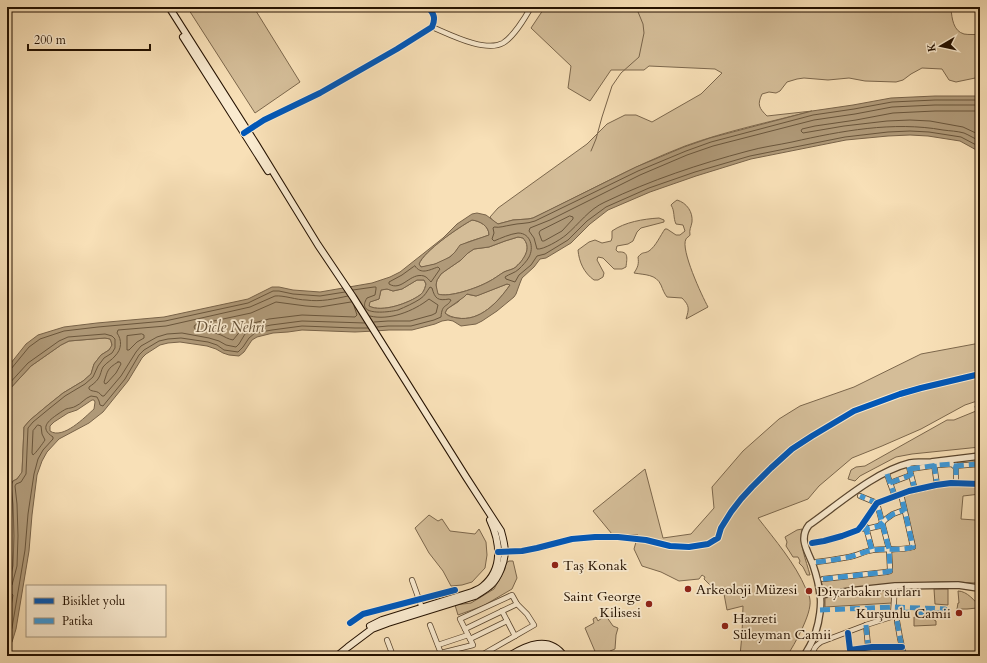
<svg xmlns="http://www.w3.org/2000/svg" width="987" height="663" font-family="Cardo,serif">
  <style>
    .green { fill: #d4bd98; stroke: #7c674c }
    .water { fill: #b09a79; stroke: #786349; fill-rule: evenodd }
    .lines { fill: none; stroke-linecap: round; stroke-linejoin: round }
    .shore { stroke: #6a563c; stroke-width: 1 }
    .stream { stroke: #786349; stroke-width: 1 }
    .minor-casing { stroke: #59452e; stroke-width: 6 }
    .tertiary-casing { stroke: #59452e; stroke-width: 8 }
    .secondary-casing { stroke: #241100; stroke-width: 8 }
    .minor { stroke: #faebd0; stroke-width: 4.5 }
    .tertiary { stroke: #faebd0; stroke-width: 5.5 }
    .secondary { stroke: #faebd0; stroke-width: 6 }
    .quiet { stroke: #3c9adc; stroke-width: 5; stroke-dasharray: 10 5; stroke-linecap: butt }
    .cycleway-casing { stroke: #faebd0; stroke-width: 8 }
    .cycleway { stroke: #0057b8; stroke-width: 6 }
    .poi-dot { fill: #8f2418; stroke: #faebd0; stroke-width: 1.5 }
    .labels { text-anchor: middle; stroke-width: 3.5; stroke-linejoin: round; paint-order: stroke }
    .poi-label { font-size: 14px; fill: #241100; stroke: #faebd0; text-anchor: start }
    .water-label { font-size: 15px; font-style: italic; fill: #634f36; stroke: #faebd0 }
  </style>
  <rect width="100%" height="100%" fill="#f8e0b7"/>
  <filter id="stains"><feTurbulence type="fractalNoise" baseFrequency=".005" numOctaves="4"/><feColorMatrix values="0 0 0 0 .2 0 0 0 0 .09 0 0 0 0 .02 0 0 0 .5 -.17"/></filter>
  <radialGradient id="worn" r=".72"><stop offset=".6" stop-color="#630" stop-opacity="0"/><stop offset="1" stop-color="#630" stop-opacity=".3"/></radialGradient>
  <!-- green -->
  <g class="green">
    <path d="M187,7H263L256,11L300,82L255,113Z"/>
    <path d="M545,7H952L951,9C952,18 953,31 964,34C969,35 975,34 980,35V77L956,82L949,80L942,69L922,68L911,74L903,80L896,82L865,81L849,78L828,80L804,78L797,79L787,82L780,91L776,93L769,92L762,94C757,105 759,108 767,116L812,111C770,122 726,131 685,146C633,166 584,194 533,218L528,219L513,220L498,224L493,221L490,217L498,208L587,144L607,124L625,115H636L652,122L701,94L722,73L715,69L649,66L644,70H611L590,101L568,88L571,66L531,28Z"/>
    <path d="M677,200C687,203 693,212 692,222C691,228 689,229 690,235C690,236 686,238 686,239C680,249 702,296 708,307L686,319C689,309 690,306 682,298L667,297C664,293 663,290 661,285C656,274 645,275 634,273C638,267 639,264 638,257C643,251 644,254 649,251C656,246 660,236 665,229H667L676,235H680L685,231L683,225L676,224C673,218 675,211 671,205L673,203Z"/>
    <path d="M659,218L664,220V222L641,228L637,232L633,241L628,244L617,246L616,250L618,252C629,251 627,258 626,267L622,269H614L603,258L598,257L597,260L604,273L603,277L598,280H594C584,273 579,262 578,250L589,242L595,240L602,243L611,241L612,238V231C625,222 643,219 659,218Z"/>
    <path d="M472,220C480,221 489,226 489,235C480,239 470,240 462,245C458,247 457,251 453,254C445,262 431,266 421,267L419,264C424,251 459,227 472,220Z"/>
    <path d="M518,237L523,238C531,247 526,255 520,263C518,264 517,266 516,267C512,270 508,270 504,272C499,275 494,279 488,282C477,288 449,298 437,294L436,285L437,280L441,274L445,271L461,260L468,253L474,249L489,247L505,241Z"/>
    <path d="M417,280H424L426,284C425,288 424,292 420,295C409,303 382,313 369,306V302L379,299L381,290L387,289L393,291L402,289Z"/>
    <path d="M507,284L510,285C498,302 480,322 457,318C452,317 449,316 445,313L447,309L458,302L466,294L476,296Z"/>
    <path d="M105,338L110,339L111,341L112,346L109,350L101,355L94,364L91,374L83,381L63,393L48,405L30,420L24,427L22,473L17,479L13,481L11,488L13,504L14,536L13,566L7,590V392L31,366L61,345L69,341Z"/>
    <path d="M980,343V400L965,405L921,429L882,446L852,458L819,486L808,499L758,518C775,540 795,563 806,589C807,592 810,596 810,600C812,614 794,645 787,656H740L742,634L743,606L727,610L724,594H719L704,579L705,577L702,575L699,579L679,581L661,572L642,566L634,549L638,535L612,534L593,511L645,469L663,538L691,534L714,508L712,487L743,451L779,419L800,406L854,387L921,354Z"/>
    <path d="M980,405V447L912,454L896,457L860,476L855,481L848,479L851,470L856,467L865,466L947,420H954L976,411L975,406Z"/>
    <path d="M951,485L980,486V494L963,496L961,519L975,520H980V560C975,567 978,576 975,583C926,579 873,587 824,592L821,581L891,573V552L915,549L902,496Z"/>
    <path d="M429,515L438,521L442,519L450,531L475,534L479,529L486,542L487,555L485,568L472,582L462,585L451,586L443,571L429,553L415,528Z"/>
    <path d="M802,529C799,544 806,560 810,575H807L803,567L799,563L800,561L798,557H793L786,546L787,542L785,537L797,530Z"/>
    <path d="M509,561H513L517,578L512,589L483,606L458,615L455,605L471,603L494,589L505,569L506,563Z"/>
    <path d="M891,589L892,603L825,607V597Z"/>
    <path d="M934,589H948V605L935,604Z"/>
    <path d="M958,591C967,591 975,601 980,607V609H977V608L967,609H957L958,603H959Z"/>
    <path d="M604,613L613,626L618,628L616,635L615,649L610,651L609,656H597L585,628L594,623L593,619L596,617L598,621L603,617L602,614Z"/>
    <path d="M914,617L931,618L936,621V625L914,626Z"/>
  </g>
  <!-- water -->
  <path class="water" d="M935,96H980V152L960,141L928,136L910,135L888,136L846,140L751,159L696,176L650,192L608,210L590,224L571,243L546,258L540,259L534,267L522,278L520,283L516,294L514,297L497,311L482,321L476,324L461,326L453,321L448,320L442,321L435,324L412,330H389L375,331L355,332L302,330L288,332L273,333L257,337L252,340L244,352L239,356L229,355L223,353L216,349L207,346L180,342L168,343L160,345L146,354L142,358L128,381L103,412L89,423L59,439L47,452L42,461L37,475L32,515L29,551L16,629L12,642L7,649V590L13,566L14,536L13,504L11,485L13,481L17,479L22,472L24,427L30,420L48,405L63,393L83,381L91,374L94,364L101,355L109,350L112,345L111,341L110,339L105,338L69,341L61,345L31,366L7,392V368L26,344L38,335L64,327L97,323L164,317L248,299L272,287H279L293,290L320,292L372,283L390,277L400,272L443,238L457,224L472,214L477,213L486,215L498,224L513,220L528,219L533,218L636,167L684,147L710,138L812,111L853,105L891,98ZM472,220C480,221 489,226 489,235L460,245L455,252L450,257L435,264L421,267L419,264C424,251 459,227 472,220ZM518,237L523,238C531,247 526,255 520,263C518,264 517,266 516,267C512,270 508,270 504,272C499,275 494,279 488,282C477,288 449,298 438,294L436,285L437,280L441,274L445,271L461,260L468,253L474,249L489,247L505,241ZM417,280H424L426,284C425,288 424,292 420,295C409,303 382,313 369,306L370,302L379,299L381,290L387,289L393,291L402,289ZM507,284L510,285C498,302 480,322 457,318C452,317 449,317 445,313L447,309L464,297L467,294L476,296L479,295ZM92,400H94L95,402L94,409C85,417 63,440 50,431V426L54,422L68,413L77,410Z"/>
  <g class="lines">
    <!-- shore -->
    <g class="shore">
      <path d="M980,100H935L892,102L854,109L813,115L711,142L686,151L638,171L535,221C527,224 519,223 511,225C504,226 500,228 494,227L493,228L494,233L492,239L494,241C501,238 510,234 518,233C531,233 534,248 529,257C527,261 522,266 519,269C515,273 509,274 505,277L506,279L515,282L519,275L531,265L537,256L545,254L568,240L587,221L606,207L649,188L695,172L750,156L845,137L888,132L910,131L929,132L961,137L980,147"/>
      <path d="M980,105H935L892,107L855,114L814,120L713,146L687,155L640,175L550,220L530,228L529,231L534,238L537,249C543,250 560,240 566,235C579,224 589,209 605,202C651,180 699,164 748,151C762,147 778,145 792,142C841,131 893,121 943,130C950,131 957,131 964,133C969,135 975,139 980,141"/>
      <path d="M980,111H935L893,113L856,120L815,126L802,129L801,131L803,133L844,126L887,121L910,120L930,121L963,127L980,135"/>
      <path d="M570,216L573,217V219L562,231L544,241H542L539,233L540,231Z"/>
      <path d="M415,266C421,275 429,270 438,267L440,269L431,282C429,280 427,277 424,276C410,272 402,292 389,284V282L402,275L413,267Z"/>
      <path d="M353,290L374,287H376V289L375,295L367,298C355,317 390,312 398,310C405,307 414,303 420,299C425,296 427,291 430,287L432,288C435,299 438,301 449,299L451,300C447,308 442,303 441,317L434,320L411,326H388L377,327"/>
      <path d="M348,296C334,299 321,302 306,300C297,300 283,295 275,296L250,307L166,326L118,330L117,333C122,340 122,349 115,356C112,360 107,362 103,367C101,370 101,375 98,379C96,382 92,385 89,387V389C93,393 97,389 102,396H104L121,376L136,352L141,346L157,337L167,334L182,333L209,338L219,341L226,345L236,347L239,344L245,334L252,329L271,325L302,321L365,323"/>
      <path d="M351,302L320,307L306,306L276,302L251,313L195,325L194,327L195,329C204,330 213,332 221,335C225,337 228,339 233,340L242,329L250,324L269,319L302,315L355,317L357,315L354,306"/>
      <path d="M370,316C389,321 414,311 429,299L438,305L436,313L432,315L410,321H388L374,322"/>
      <path d="M142,334L144,335V338L137,342L129,350H127V336Z"/>
      <path d="M118,362H120L121,364L116,373L107,383L105,384L104,382C108,370 107,369 118,362Z"/>
      <path d="M7,370L11,369L29,347L40,339L64,331L98,327L165,321L248,303L273,291H279L293,294L320,296L345,292"/>
      <path d="M7,386L28,363L59,341L68,337L105,334L112,336L115,339V348L112,353L104,358L98,366L93,377L85,384L65,396L50,408L33,422L28,428L26,474L21,482L16,484L15,486L17,504L18,536L17,566L12,585L10,587L7,588"/>
      <path d="M38,425L41,426L42,434L45,440C43,443 36,453 33,455L32,453L33,431Z"/>
      <path d="M7,593H11L13,595L7,628"/>
      <path d="M7,642L8,640L12,628L25,550L28,514L34,474L38,459L43,450L53,439V437C39,428 48,421 58,414C61,412 64,410 66,409C69,408 73,408 76,406C81,404 85,398 91,396L97,397L99,401L100,405L103,406L125,379L139,355L144,350L159,341L168,339L181,338L208,342L217,345L224,350L238,352L243,347L249,338L255,333L272,330L302,326L355,328H368"/>
    </g>
    <!-- stream -->
    <path class="stream" d="M591,151L596,139L602,117L612,86L621,73L639,57L644,33L643,24L636,7"/>
    <!-- minor casing -->
    <g class="minor-casing">
      <g id="minor">
        <path d="M432,27C449,34 485,53 503,43C513,37 525,18 531,7"/>
        <path d="M246,132L264,120L320,93L397,49L432,27C436,18 434,14 428,7"/>
        <path d="M934,464L937,485"/>
        <path d="M956,465V483"/>
        <path d="M909,467L915,490"/>
        <path d="M910,469L938,465L952,464L954,466L980,464"/>
        <path d="M887,474L895,497"/>
        <path d="M890,483L911,475"/>
        <path d="M866,527L872,550"/>
        <path d="M860,528L866,529L879,526L886,519L893,514L904,510"/>
        <path d="M812,543L824,541L842,536L858,530L862,525L877,503L909,491L936,485L951,483L980,484"/>
        <path d="M498,552L522,551L537,548L572,539L595,537H618L646,540L670,546L689,547L708,544L718,538L721,528L731,512L741,499L752,487L771,468L792,449L812,436L854,411L900,394L921,388L980,374"/>
        <path d="M816,562C827,561 838,559 849,557C858,555 865,551 873,550C886,548 901,551 913,547L901,494"/>
        <path d="M980,568L979,577L978,601L980,602"/>
        <path d="M823,579L886,572L890,571V570L889,549L877,503L860,496"/>
        <path d="M412,580L422,608"/>
        <path d="M502,611L515,636"/>
        <path d="M897,621L900,638L904,656"/>
        <path d="M350,623L363,614L455,590"/>
        <path d="M430,625L442,656"/>
        <path d="M866,625L869,656"/>
        <path d="M465,629L517,604"/>
        <path d="M848,633L850,650L872,647H902"/>
        <path d="M470,639L507,621"/>
        <path d="M387,640L393,656"/>
        <path d="M438,645L468,635"/>
        <path d="M441,653L473,645L460,619L512,595L517,604L527,614L534,625L480,656"/>
        <path d="M813,656C813,649 815,646 821,642L866,625L891,617L893,615L895,586"/>
        <path d="M846,656L850,650"/>
        <path d="M888,656L889,647"/>
      </g>
    </g>
    <!-- tertiary casing -->
    <g class="tertiary-casing">
      <g id="tertiary">
        <path d="M820,595L858,590L895,586L958,585L978,588"/>
        <path d="M804,656C808,649 814,640 816,631C819,622 822,604 820,595C819,585 816,574 813,565C808,551 798,539 809,525C839,504 874,472 910,463C917,462 924,462 931,462C948,460 964,458 980,456"/>
      </g>
    </g>
    <!-- secondary casing -->
    <g class="secondary-casing">
      <g id="secondary">
        <path d="M169,7L256,144L318,245L353,297L466,477L501,531C503,538 505,545 505,553C504,563 499,577 491,585C487,589 481,592 475,596L388,623L372,629L348,647L337,656"/>
        <path d="M183,37L268,171"/>
        <path d="M370,626L382,620L472,592C476,590 480,589 483,586C504,569 500,541 490,520"/>
        <path d="M509,656C527,645 549,635 564,656"/>
        <path d="M518,656C531,648 547,644 559,656"/>
      </g>
    </g>
    <!-- minor -->
    <use href="#minor" class="minor"/>
    <!-- tertiary -->
    <use href="#tertiary" class="tertiary"/>
    <!-- secondary -->
    <use href="#secondary" class="secondary"/>
    <!-- quiet -->
    <g class="quiet">
      <path d="M934,464L937,485"/>
      <path d="M956,465V483"/>
      <path d="M909,467L915,490"/>
      <path d="M910,469L938,465L952,464L954,466L980,464"/>
      <path d="M887,474L895,497"/>
      <path d="M890,483L911,475"/>
      <path d="M865,525L872,550"/>
      <path d="M860,528L866,529L879,526L886,519L893,514L904,510"/>
      <path d="M816,562C827,561 838,559 849,557C858,555 865,551 873,550C886,548 901,551 913,547L901,494"/>
      <path d="M823,579L886,572L890,571V570L889,549L877,503L860,496"/>
      <path d="M820,610L894,607L945,609L946,610L944,613L894,612"/>
      <path d="M897,621L900,638L904,656"/>
      <path d="M866,625L869,656"/>
      <path d="M888,656L889,647"/>
    </g>
    <!-- cycleway casing -->
    <g class="cycleway-casing">
      <g id="cycleway">
        <path d="M244,133L264,120L320,93L397,49L432,27C436,18 434,14 428,7"/>
        <path d="M812,543L824,541L842,536L858,530L862,525L877,503L909,491L936,485L951,483L980,484"/>
        <path d="M498,552L522,551L537,548L572,539L595,537H618L646,540L670,546L689,547L708,544L718,538L721,528L731,512L741,499L752,487L771,468L792,449L812,436L854,411L900,394L921,388L980,374"/>
        <path d="M350,623L363,614L455,590"/>
        <path d="M848,633L850,650L872,647H902"/>
      </g>
    </g>
    <!-- cycleway -->
    <use href="#cycleway" class="cycleway"/>
  </g>
  <!-- markers -->
  <g class="poi-dot">
    <circle cx="555" cy="565" r="4"/>
    <circle cx="688" cy="589" r="4"/>
    <circle cx="809" cy="591" r="4"/>
    <circle cx="649" cy="604" r="4"/>
    <circle cx="959" cy="613" r="4"/>
    <circle cx="725" cy="626" r="4"/>
  </g>
  <g class="labels">
    <!-- poi labels -->
    <g class="poi-label">
      <text x="563" y="570">Taş Konak</text>
      <text x="696" y="594">Arkeoloji Müzesi</text>
      <text x="817" y="596">Diyarbakır surları</text>
      <text x="641" y="601" text-anchor="end">Saint George<tspan x="641" dy="16">Kilisesi</tspan></text>
      <text x="951" y="618" text-anchor="end">Kurşunlu Camii</text>
      <text x="733" y="623">Hazreti<tspan x="733" dy="16">Süleyman Camii</tspan></text>
    </g>
    <!-- water labels -->
    <g class="water-label">
      <text x="230" y="332">Dicle Nehri</text>
    </g>
  </g>
  <!-- margin -->
  <rect width="987" height="663" fill="none" stroke="#f8e0b7" stroke-width="24"/>
  <rect x="8" y="8" width="971" height="647" fill="none" stroke="#241100" stroke-width="2"/>
  <rect x="12" y="12" width="963" height="639" fill="none" stroke="#241100"/>
  <!-- legend -->
  <rect x="26" y="585" width="140" height="52" fill="#faebd0" stroke="#a4947d"/>
  <rect x="34" y="598" width="20" height="6" fill="#0057b8" stroke="#a4947d"/>
  <text x="62" y="605" font-size="12" fill="#241100">Bisiklet yolu</text>
  <rect x="34" y="618" width="20" height="6" fill="#3c9adc" stroke="#a4947d"/>
  <text x="62" y="625" font-size="12" fill="#241100">Patika</text>
  <!-- north arrow -->
  <g transform="translate(941 46) rotate(261)" stroke="#faebd0" stroke-width="3" paint-order="stroke">
  <path d="M0-3L7 15L0 10L-7 15Z" fill="#241100"/>
  <text y="-6" font-size="11" font-weight="bold" text-anchor="middle" fill="#241100">K</text>
  </g>
  <!-- scale -->
  <path d="M28 44v6h122v-6" fill="none" stroke="#241100" stroke-width="2"/>
  <text x="34" y="44" font-size="12" fill="#241100" stroke="#faebd0" stroke-width="3" paint-order="stroke">200 m</text>
  <rect width="100%" height="100%" filter="url(#stains)"/>
  <rect width="100%" height="100%" fill="url(#worn)"/>
</svg>
